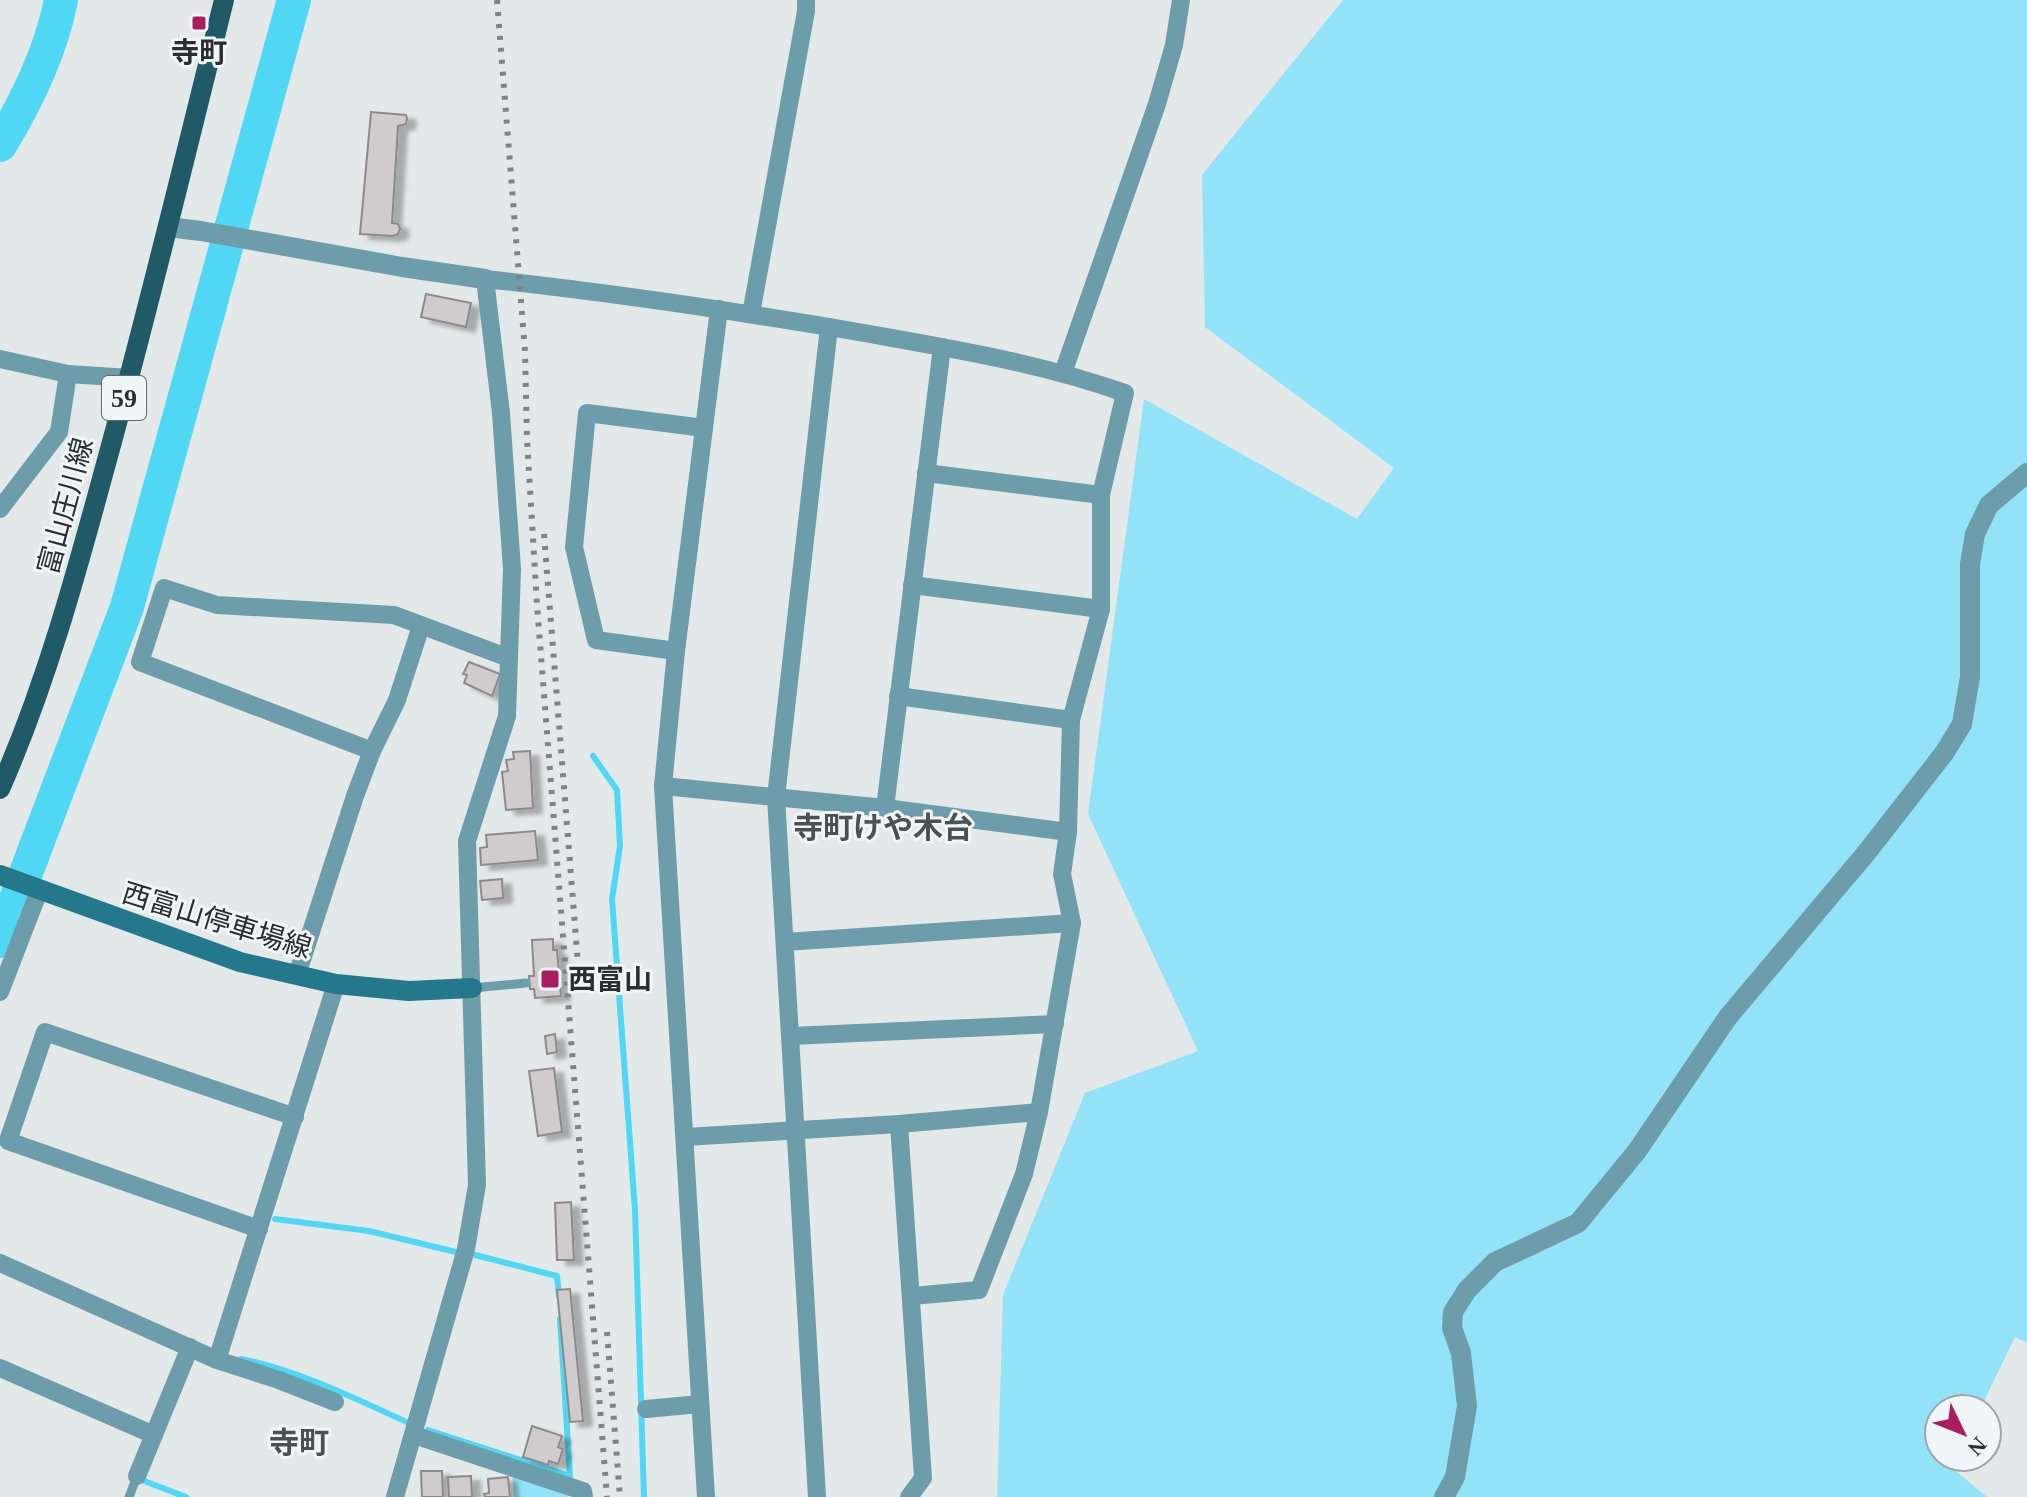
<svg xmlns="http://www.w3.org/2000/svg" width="2027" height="1497" font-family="'Times New Roman','Noto Sans JP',serif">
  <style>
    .green { fill: #92e3f8 }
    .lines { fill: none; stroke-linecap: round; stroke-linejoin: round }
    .stream { stroke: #4fd7f4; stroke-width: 6 }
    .river { stroke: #4fd7f4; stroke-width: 34 }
    .building { fill: #d0cbcd; stroke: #8d898a; stroke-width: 2; filter: url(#shadow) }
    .service { stroke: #6d9daa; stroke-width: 9 }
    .minor { stroke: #6d9daa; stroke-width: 18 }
    .tertiary { stroke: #6d9daa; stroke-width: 20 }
    .secondary { stroke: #23798b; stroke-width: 20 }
    .primary { stroke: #205a67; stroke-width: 20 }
    .rail { stroke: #808384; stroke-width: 6; stroke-dasharray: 4 8; stroke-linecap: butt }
    .poi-dot { fill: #aa1e5f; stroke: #f0f5f7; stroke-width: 3 }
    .labels { text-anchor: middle; stroke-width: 6; stroke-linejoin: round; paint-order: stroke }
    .shield { fill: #f0f5f7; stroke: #66696a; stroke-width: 2 }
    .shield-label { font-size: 26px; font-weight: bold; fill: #2b2d2e }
    .poi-label { font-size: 28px; font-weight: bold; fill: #2b2d2e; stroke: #f0f5f7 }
    .street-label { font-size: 28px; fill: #2b2d2e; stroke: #f0f5f7 }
    .neighbourhood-label { font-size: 30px; font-weight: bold; fill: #4b5051; stroke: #f0f5f7 }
  </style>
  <defs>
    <filter id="shadow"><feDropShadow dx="9" dy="5" stdDeviation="2" flood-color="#0004"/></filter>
  </defs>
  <rect width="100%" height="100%" fill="#e3e8e9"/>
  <!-- green -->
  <g class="green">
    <path d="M1343,0H2027V1343L2015,1337L1980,1409H1939V1457H1957L1952,1468L1987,1497H997L1003,1295L1085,1093L1198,1051L1088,814L1144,399L1357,519L1394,468L1205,327L1202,175Z"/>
    <path d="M512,1474L565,1490L569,1497H514Z"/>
  </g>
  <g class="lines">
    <!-- stream -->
    <g class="stream">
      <path d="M593,756L617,790L620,846L612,899L635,1210L644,1497"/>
      <path d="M275,1219L369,1231L456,1252"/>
      <path d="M475,1255L557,1276L559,1296"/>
      <path d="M241,1359C300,1371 354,1398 409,1423"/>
      <path d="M428,1430L570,1476L560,1319"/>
      <path d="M139,1479L186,1497"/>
    </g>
    <!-- river -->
    <g class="river">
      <path d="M0,145C27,101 51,51 61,0"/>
      <path d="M0,941L127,607L294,0"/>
    </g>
  </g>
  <!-- building -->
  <g class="building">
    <path d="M371,112L406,115L407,119L406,124L398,126L392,223L398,224L400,229L398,234L393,236L360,234Z"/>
    <path d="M426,294L471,303L466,327L421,317Z"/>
    <path d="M469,662L500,674L492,696L464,683L467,675L463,674Z"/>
    <path d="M530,751L533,808L506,810L502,772L508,771L506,760L514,759L513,752Z"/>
    <path d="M535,831L538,860L481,865L480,848L487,847L486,835Z"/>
    <path d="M502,879L503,898L482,900L480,881Z"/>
    <path d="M553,939V950H557L561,996L535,998L534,989H530L529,976H534L532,940Z"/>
    <path d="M555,1034L557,1052L547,1054L545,1036Z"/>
    <path d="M554,1068L562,1132L538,1136L529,1071Z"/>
    <path d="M571,1202L574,1260H557L555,1203Z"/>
    <path d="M570,1289L583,1421L570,1422L557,1290Z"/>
    <path d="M532,1426L562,1436L558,1447L563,1449L558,1464L549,1461L548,1465L523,1457Z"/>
    <path d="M421,1471H442L443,1497H422Z"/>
    <path d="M471,1476L472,1497H449L448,1477Z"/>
    <path d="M508,1477L510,1497H485L484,1494L489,1493L488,1479Z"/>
  </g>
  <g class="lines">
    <!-- service -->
    <g class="service">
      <path d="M472,988L526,983"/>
      <path d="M129,1497L137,1476"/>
    </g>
    <!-- minor -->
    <g class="minor">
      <path d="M751,314L806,11V0"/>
      <path d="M0,359L68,374L130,378"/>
      <path d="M1063,373L1157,104L1174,45L1181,0"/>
      <path d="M926,473L1101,495"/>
      <path d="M0,509L59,432L68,374"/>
      <path d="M912,585L1101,609"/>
      <path d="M676,651L596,640L574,547L587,413L704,428"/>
      <path d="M898,696L1071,720"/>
      <path d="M372,751L140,662L164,588L217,605L394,615L509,658"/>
      <path d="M663,786L885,808L1068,832"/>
      <path d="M885,808L942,347"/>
      <path d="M785,942L1072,923"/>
      <path d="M297,975L355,796L372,751L397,700L421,626"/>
      <path d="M0,992L39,891"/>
      <path d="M791,1036L1055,1024"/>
      <path d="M899,1124L923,1478L909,1497"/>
      <path d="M686,1137L899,1124L1039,1112"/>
      <path d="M259,1229L8,1141L45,1032L295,1117"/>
      <path d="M0,1263L217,1360L279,1380L335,1402"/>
      <path d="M217,1360L336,984"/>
      <path d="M0,1368L154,1435"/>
      <path d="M646,1409L700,1404"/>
      <path d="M414,1435L583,1491L584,1497"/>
      <path d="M137,1476L190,1347"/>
      <path d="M395,1497L466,1249L477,1185L467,841L507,716L512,569L501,413L485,279C614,293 742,312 870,334C955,349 1043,364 1125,393L1101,495V609L1071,720L1068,832L1062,874L1072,923L1039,1112L1024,1174L979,1290L912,1296"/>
      <path d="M706,1497L663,786L676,651L719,309"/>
      <path d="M817,1497L776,797L829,327"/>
    </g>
    <!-- tertiary -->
    <g class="tertiary">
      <path d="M168,227L201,231L402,267L485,279"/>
      <path d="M1444,1497L1455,1477L1467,1406L1461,1353L1452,1328L1453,1312L1467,1290L1495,1262L1578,1223L1637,1151L1728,1017L1867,852L1945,752L1962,724L1970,677V564L1975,534L1989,505L2027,473"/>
    </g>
    <!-- secondary -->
    <path class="secondary" d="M0,875L240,962L336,984L409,991L472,988"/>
    <!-- primary -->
    <path class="primary" d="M0,789C45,687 75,578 104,471C147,315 185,157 224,0"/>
    <!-- rail -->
    <g class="rail">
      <path d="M497,0L525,351L527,439L537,605L607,1497"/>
      <path d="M544,534L579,977"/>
      <path d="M607,1332L620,1497"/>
    </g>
  </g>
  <!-- markers -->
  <g class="poi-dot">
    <rect x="191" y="15" width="16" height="16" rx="4"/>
    <rect x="540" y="969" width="20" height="20" rx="4"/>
  </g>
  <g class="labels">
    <!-- shield labels -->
    <rect class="shield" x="102" y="376" width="44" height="44" rx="6"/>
    <g class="shield-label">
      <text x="124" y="407">59</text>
    </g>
    <!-- poi labels -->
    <g class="poi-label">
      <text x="199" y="62">寺町</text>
      <text x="568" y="989" text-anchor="start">西富山</text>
    </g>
    <!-- street labels -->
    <g class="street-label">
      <text transform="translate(65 506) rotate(-75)" y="10">富山庄川線</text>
      <text transform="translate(217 920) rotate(17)" y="10">西富山停車場線</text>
    </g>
    <!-- neighbourhood labels -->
    <g class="neighbourhood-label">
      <text x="883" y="838">寺町けや木台</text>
      <text x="299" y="1453">寺町</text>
    </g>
  </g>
  <!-- north arrow -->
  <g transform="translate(1963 1433) rotate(133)"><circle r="38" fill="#f0f5f7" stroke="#a1a5a7" stroke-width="2"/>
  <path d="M0-6L14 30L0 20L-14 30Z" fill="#aa1e5f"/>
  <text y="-12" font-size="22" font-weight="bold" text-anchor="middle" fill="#2b2d2e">N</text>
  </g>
</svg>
